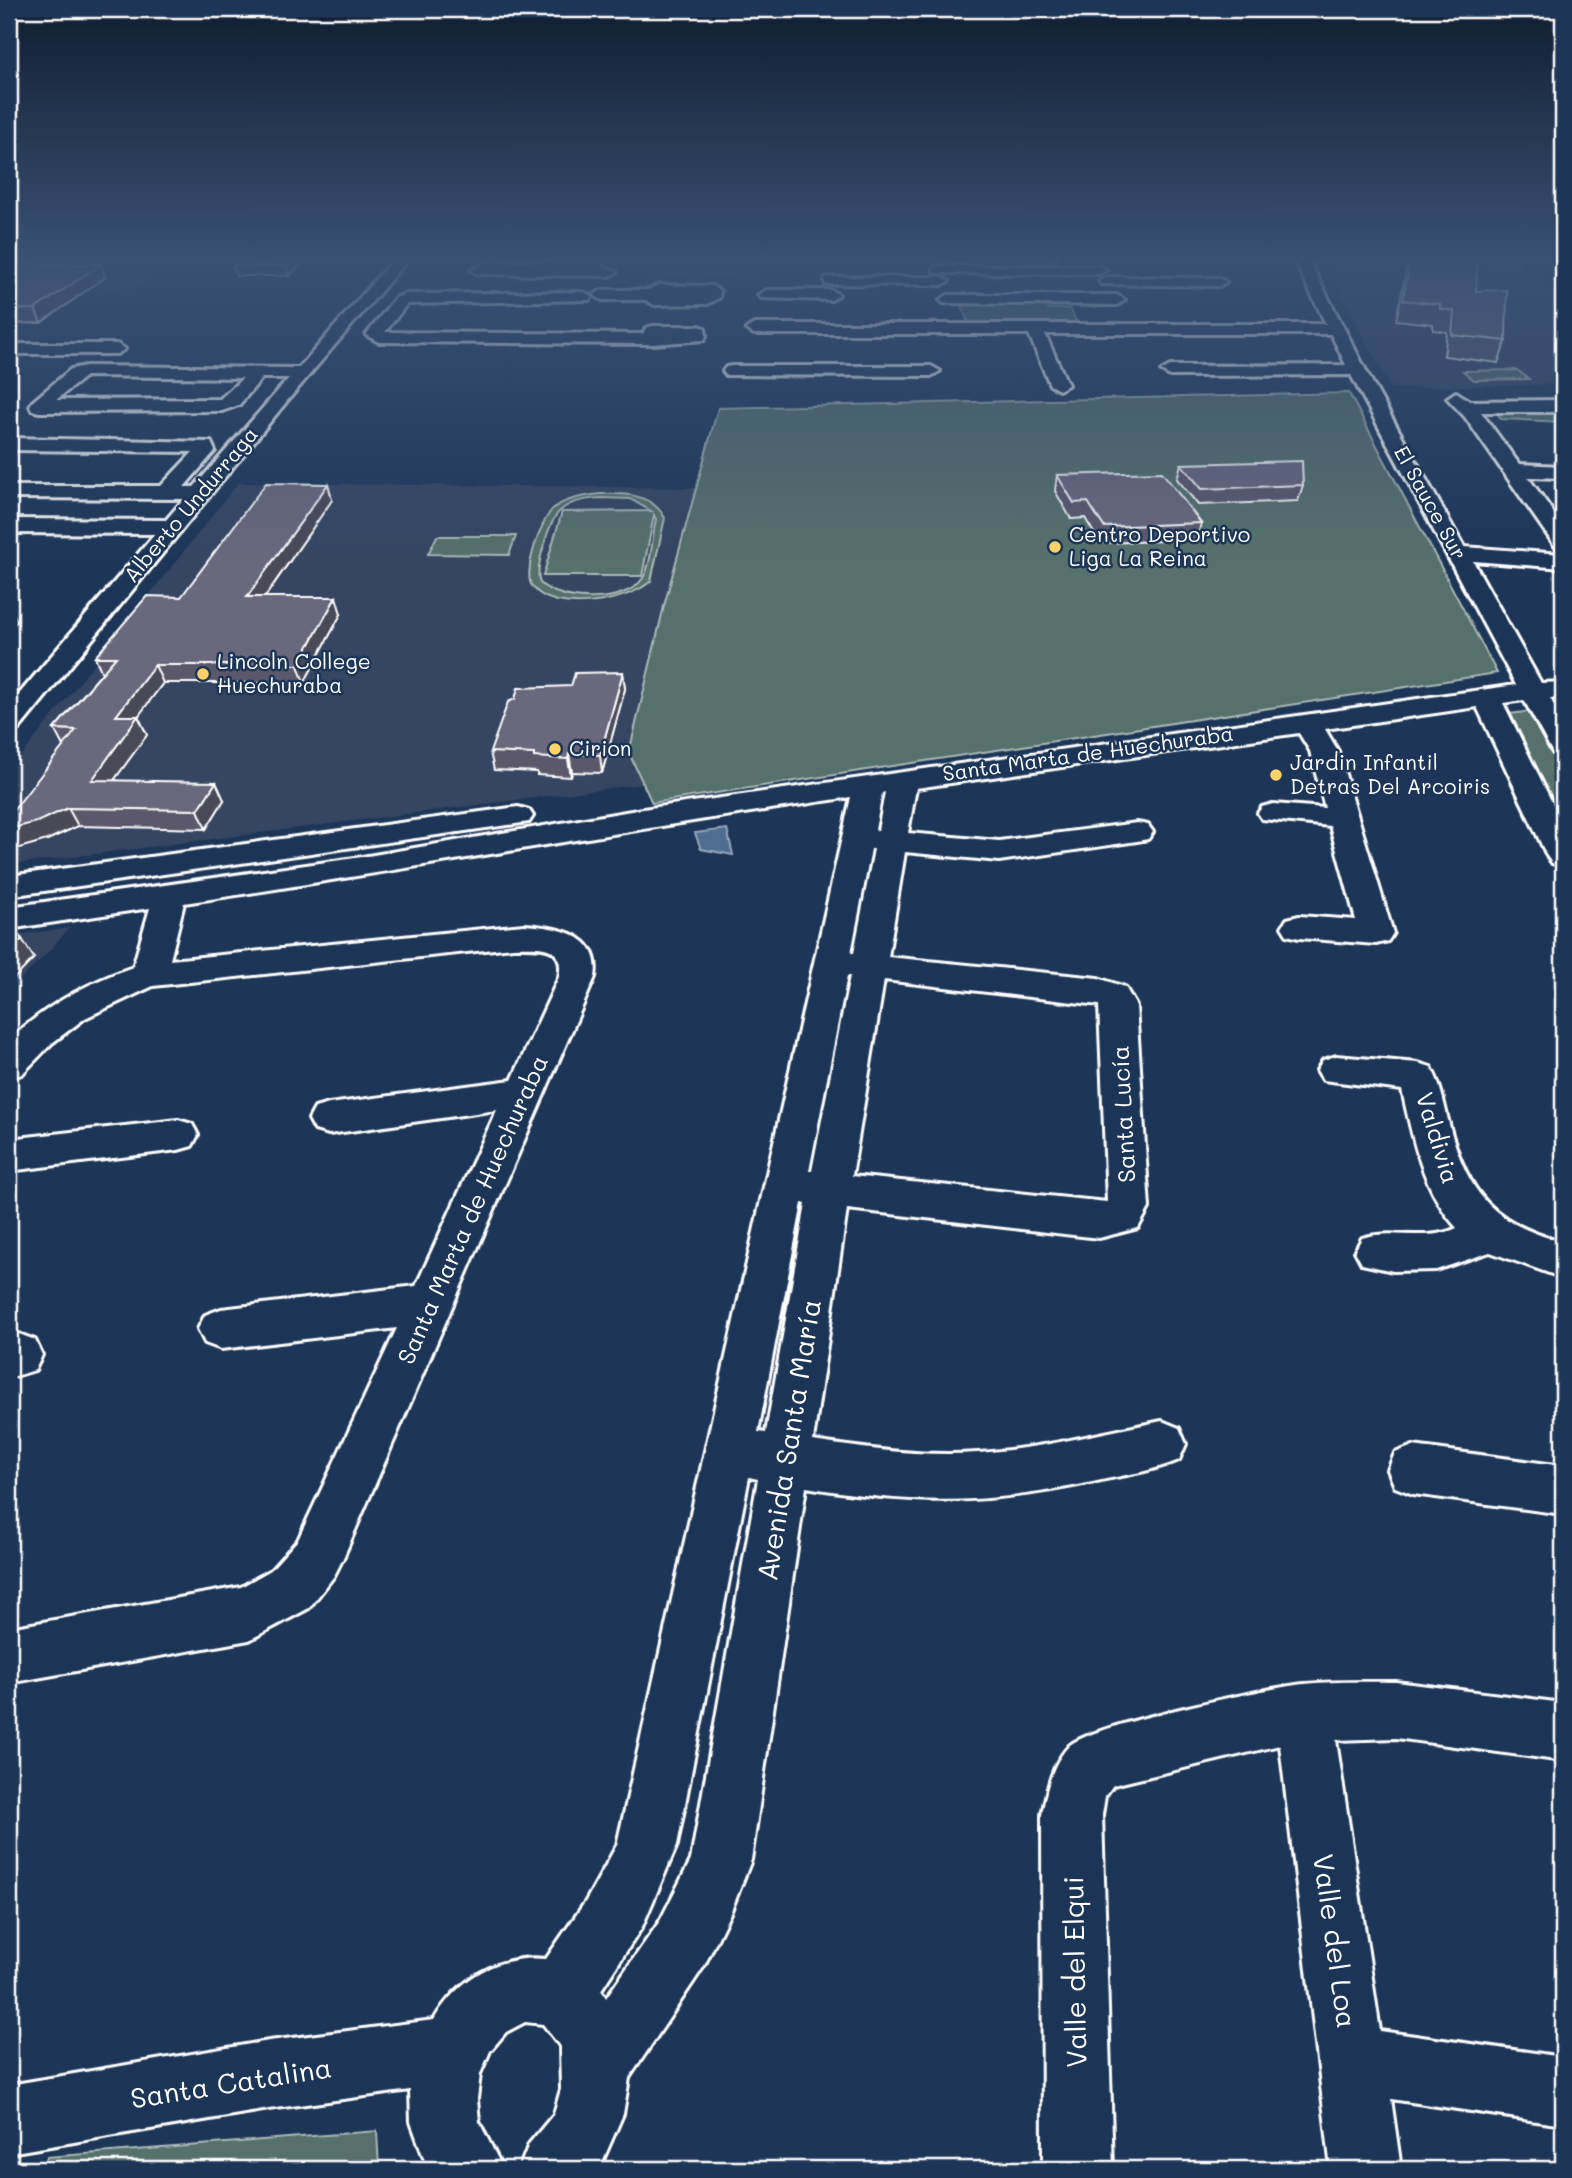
<svg xmlns="http://www.w3.org/2000/svg" width="1572" height="2178" font-family="Mali,sans-serif">
  <style>
    .built { fill: #344462 }
    .green { fill: #57706c; stroke: #abb8b6; stroke-width: 2; fill-rule: evenodd }
    .water { fill: #4f6d8f; stroke: #95a7bc; stroke-width: 2 }
    .lines { fill: none; stroke-linecap: round; stroke-linejoin: round }
    .minor-casing { stroke: #fff; stroke-width: 6 }
    .minor { fill: #1d3557; fill-rule: evenodd }
    .wall { fill: #5b596c; stroke: #fff; stroke-width: 2 }
    .shaded-wall { fill: #4a4958; stroke: #fff; stroke-width: 2 }
    .building { fill: #6a687d; stroke: #fff; stroke-width: 2 }
    .poi-dot { fill: #ffd166; stroke: #1d3557; stroke-width: 2.5 }
    .labels { text-anchor: middle; stroke-width: 5; stroke-linejoin: round; paint-order: stroke }
    .far-street-label { font-size: 21px; fill: #fff; stroke: #1d3557 }
    .far-poi-label { font-size: 21px; fill: #fff; stroke: #1d3557; text-anchor: start }
    .street-label { font-size: 24px; fill: #fff; stroke: #1d3557 }
    .near-street-label { font-size: 28px; fill: #fff; stroke: #1d3557 }
  </style>
  <rect width="100%" height="100%" fill="#1d3557"/>
  <filter id="ink" filterUnits="userSpaceOnUse"><feTurbulence type="fractalNoise" baseFrequency=".0143" numOctaves="2"/><feDisplacementMap in="SourceGraphic" scale="14" xChannelSelector="R" yChannelSelector="G"/><feConvolveMatrix kernelMatrix="1 2 1 2 8 2 1 2 1" color-interpolation-filters="sRGB"/></filter>
  <g filter="url(#ink)">
    <!-- built -->
    <g class="built">
      <path d="M9,257H177L137,288H9Z"/>
      <path d="M660,257H758L752,278L651,277Z"/>
      <path d="M1321,257H1517L1563,300V384L1391,388Z"/>
      <path d="M238,483L696,488L629,753L644,784L9,865V771Z"/>
      <path d="M69,928L53,947L9,991V936Z"/>
    </g>
    <!-- green -->
    <g class="green">
      <path d="M1045,302L1048,309H1070L1078,325H969L961,303Z"/>
      <path d="M1517,370L1529,379L1474,380L1463,371Z"/>
      <path d="M1349,393L1497,673L652,803L629,753L664,606L718,408Z"/>
      <path d="M1563,409V422L1501,419L1495,410Z"/>
      <path d="M601,494C625,493 652,494 665,518L651,581C628,602 553,616 532,586C522,573 542,516 555,507C568,498 585,496 601,494ZM601,498L630,499L651,511L562,512L543,576H642L654,515L656,519C652,536 652,564 643,578C626,605 561,603 540,583C534,570 549,521 560,511C570,501 587,499 601,498Z"/>
      <path d="M437,536H516L509,555L428,554Z"/>
      <path d="M1547,709L1563,739V843L1502,715Z"/>
      <path d="M377,2131L379,2169H42L47,2157Z"/>
    </g>
    <!-- water -->
    <path class="water" d="M727,829L733,855L701,849L695,833Z"/>
    <g class="lines">
      <!-- minor casing -->
      <g class="minor-casing">
        <g id="minor">
          <path d="M395,257H410L287,401L19,729L9,731V706L155,534L9,533V519L166,520L184,499L9,498V486H161L193,452L9,450V438L211,442L215,451L184,487H194L289,378H262L239,405L222,411L39,412L32,410L30,406L32,402L71,369L86,366L299,368ZM86,376L243,378L220,399L56,400Z"/>
          <path d="M1293,257H1307L1374,386L1464,547L1563,554V568L1473,561L1541,683L1563,682V698H1550L1563,722V755L1553,753L1524,700L1503,703L1563,825V866L1552,863L1547,856L1477,707L1325,729L1338,751L1393,933L1388,941L1376,944L1299,938L1287,935L1282,927L1287,919L1299,916L1356,920L1330,826L1262,819L1258,813L1262,807L1273,804L1325,808L1310,751L1299,733L916,788L908,833L999,841L1137,823L1148,825L1153,832L1148,839L1137,841L999,861L905,852L888,957L1098,978L1125,987L1136,1006L1149,1208L1138,1228L1099,1238L847,1209L813,1441C867,1449 923,1457 978,1453C1040,1449 1101,1433 1162,1421L1179,1428L1186,1444L1179,1460C1153,1471 1124,1475 1097,1481C988,1505 916,1505 806,1487L751,1860L731,1911L704,1966L629,2078L623,2114L599,2169H519L529,2144L554,2114L561,2089L560,2046L543,2024L525,2022L506,2032L490,2051L480,2074L477,2099L479,2122L503,2169H428L411,2122L410,2090L269,2109L9,2153V2085L269,2041L434,2020C457,1980 498,1954 546,1959L586,1901L617,1845L851,797C629,829 407,870 184,903L170,960L524,925C557,927 602,934 595,977L343,1558L334,1576L309,1608L249,1640L9,1683V1628L241,1587L271,1570L298,1540L397,1328L221,1349L205,1343L198,1329L205,1315L221,1309L416,1286L497,1110L329,1134L315,1130L309,1119L315,1108L329,1104L512,1080L559,977C566,943 538,947 513,947L153,986L85,1018L52,1043L22,1074L9,1078V1041C44,1006 87,983 133,967L150,908L9,929V907L362,857L643,809L1516,685L1351,375L1170,376L1161,371L1170,366L1346,365L1331,334H1045L1068,385L1059,390L1050,385L1029,334H754L746,329L754,324H1326ZM885,792L878,831L875,830L882,793ZM871,849H874L854,953H851ZM847,976H850L812,1171H809ZM884,980L1099,1005L1107,1202L852,1176ZM802,1203L806,1204L766,1433L758,1432ZM749,1477L758,1479L691,1860L660,1921L606,1998L601,1990L642,1927L677,1845Z"/>
          <path d="M487,262H596L601,263L602,267L617,272L610,276L478,274L471,270Z"/>
          <path d="M939,266H1099L1106,270L1099,274L934,273V267Z"/>
          <path d="M830,277H942L949,281L942,285L825,284V278Z"/>
          <path d="M1106,277L1219,278L1226,282L1219,286L1101,284L1099,281Z"/>
          <path d="M659,285L712,286L720,291L719,298L707,304L654,305L646,300H602L594,295L602,290H648Z"/>
          <path d="M766,290H831L839,295L831,300L761,298L758,295Z"/>
          <path d="M584,292L592,297L589,300L407,304L385,332L643,334L646,328L652,326H699L705,328L706,336L704,340L653,344L379,342L366,335L395,298L405,294Z"/>
          <path d="M948,295H1117L1125,300L1117,305L943,303L940,300Z"/>
          <path d="M9,344H117L125,349L117,354H9Z"/>
          <path d="M732,366H931L940,371L931,376L726,375L723,371L726,367Z"/>
          <path d="M1456,392L1470,401L1563,400V412H1481L1519,464L1563,466V478L1528,477L1563,526V548L1555,546L1465,417L1447,398Z"/>
          <path d="M518,807L529,810L533,816L529,822L9,896V876Z"/>
          <path d="M1336,1056L1418,1063L1431,1067C1441,1085 1444,1105 1449,1124C1467,1193 1493,1224 1563,1242V1278L1490,1252L1436,1270L1393,1271L1362,1264L1355,1251L1362,1238C1392,1228 1426,1243 1457,1228C1422,1189 1413,1139 1402,1090L1323,1080L1317,1070L1323,1060Z"/>
          <path d="M178,1120L192,1124L198,1135L192,1146L178,1150L9,1171V1139Z"/>
          <path d="M19,1334L35,1340L42,1355L35,1370L9,1378V1336Z"/>
          <path d="M1413,1446L1563,1466V1514L1413,1494L1395,1487L1388,1470L1395,1453Z"/>
          <path d="M1396,1682L1563,1703V1761L1396,1738L1336,1740L1380,2031L1563,2057V2125L1391,2099L1401,2169H1331L1280,1745L1113,1785L1105,1796L1102,1815L1113,2169H1043L1042,1815C1047,1791 1051,1765 1069,1746C1088,1726 1270,1687 1305,1684C1335,1681 1366,1682 1396,1682Z"/>
        </g>
      </g>
      <!-- minor -->
      <use href="#minor" class="minor"/>
    </g>
    <!-- wall -->
    <g class="wall">
      <path d="M153,257H370L369,259H306L289,276H236L233,266L243,257Z"/>
      <path d="M1047,257H1060L1058,263H1051Z"/>
      <path d="M1409,257H1478L1476,291L1506,341L1498,363L1444,356L1447,332L1433,330V324L1396,320Z"/>
      <path d="M9,264L105,277L41,323L9,324Z"/>
      <path d="M1181,464L1303,485L1298,501L1198,505L1177,479Z"/>
      <path d="M1057,475L1201,523L1197,540L1100,543L1085,518L1071,519L1055,491Z"/>
      <path d="M328,484L332,500L265,597L341,614L304,683H163L138,716L147,735L114,780L224,800L206,829L78,826L47,840L63,746L54,729L102,673L95,657L181,597Z"/>
      <path d="M623,672L625,689L602,773L572,772L571,777L537,775V772L494,770L490,752L571,686Z"/>
    </g>
    <!-- shaded-wall -->
    <g class="shaded-wall">
      <path d="M295,257H305L306,259L289,276L287,266Z"/>
      <path d="M101,264L105,277L41,323L35,309Z"/>
      <path d="M328,484L332,500L253,614L247,597Z"/>
      <path d="M336,597L341,614L304,683L298,665Z"/>
      <path d="M9,604L17,621L9,630Z"/>
      <path d="M155,665L163,683L125,734L116,716Z"/>
      <path d="M623,672L625,689L602,773L600,755Z"/>
      <path d="M138,716L147,735L101,798L92,780Z"/>
      <path d="M569,754L572,772L571,777L568,759Z"/>
      <path d="M216,782L224,800L206,829L198,810Z"/>
      <path d="M68,808L78,826L47,840L9,851V829Z"/>
      <path d="M22,939L34,958L9,984V952Z"/>
    </g>
    <!-- building -->
    <g class="building">
      <path d="M243,257H295L287,266H233Z"/>
      <path d="M1050,257H1059L1058,259H1051Z"/>
      <path d="M1411,257H1478L1476,291L1507,290L1506,341L1452,335L1454,311L1440,309V304L1403,300Z"/>
      <path d="M9,264H101L35,309L9,310Z"/>
      <path d="M1302,461L1303,485L1202,489L1181,464Z"/>
      <path d="M1162,472L1201,523L1104,527L1088,502L1074,503L1057,475Z"/>
      <path d="M266,483L328,484L247,597H336L298,665H155L116,716H138L92,780L216,782L198,810L68,808L37,822L9,829V816L76,730L54,729L116,657H95L147,596L181,597Z"/>
      <path d="M623,672L600,755L569,754L568,759L534,757V754L490,752L508,702L515,699L518,688L571,686L575,673Z"/>
      <path d="M9,925L22,939L9,952Z"/>
    </g>
  </g>
  <!-- sky -->
  <linearGradient id="sky" x2="0" y2="1"><stop stop-color="#101d30"/><stop offset="0.46" stop-color="#3a5174"/><stop offset="1" stop-color="#3a5174" stop-opacity="0"/></linearGradient>
  <rect width="1572" height="562" fill="url(#sky)"/>
  <!-- markers -->
  <g class="poi-dot">
    <circle cx="1055" cy="547" r="7"/>
    <circle cx="203" cy="674" r="7"/>
    <circle cx="555" cy="749" r="7"/>
    <circle cx="1276" cy="775" r="7"/>
  </g>
  <g class="labels">
    <!-- far-street labels -->
    <g class="far-street-label">
      <text transform="translate(1430 503) rotate(61)" y="7">El Sauce Sur</text>
      <text transform="translate(191 505) rotate(-50)" y="7">Alberto Undurraga</text>
      <text transform="translate(1088 754) rotate(-8)" y="7">Santa Marta de Huechuraba</text>
    </g>
    <!-- far-poi labels -->
    <g class="far-poi-label">
      <text x="1069" y="542">Centro Deportivo<tspan x="1069" dy="24">Liga La Reina</tspan></text>
      <text x="217" y="669">Lincoln College<tspan x="217" dy="24">Huechuraba</tspan></text>
      <text x="569" y="756">Cirion</text>
      <text x="1290" y="770">Jardin Infantil<tspan x="1290" dy="24">Detras Del Arcoiris</tspan></text>
    </g>
    <!-- street labels -->
    <g class="street-label">
      <text transform="translate(1124 1114) rotate(-93)" y="8">Santa Lucía</text>
      <text transform="translate(1437 1138) rotate(73)" y="8">Valdivia</text>
      <text transform="translate(473 1210) rotate(-66)" y="8">Santa Marta de Huechuraba</text>
    </g>
    <!-- near-street labels -->
    <g class="near-street-label">
      <text transform="translate(789 1440) rotate(-81)" y="10">Avenida Santa María</text>
      <text transform="translate(1335 1941) rotate(82)" y="10">Valle del Loa</text>
      <text transform="translate(1075 1972) rotate(-91)" y="10">Valle del Elqui</text>
      <text transform="translate(231 2083) rotate(-9)" y="10">Santa Catalina</text>
    </g>
  </g>
  <!-- margin -->
  <rect width="1572" height="2178" fill="none" stroke="#1d3557" stroke-width="35"/>
  <rect x="18" y="18" width="1537" height="2143" fill="none" stroke="#fff" stroke-width="2.5" filter="url(#ink)"/>
</svg>
